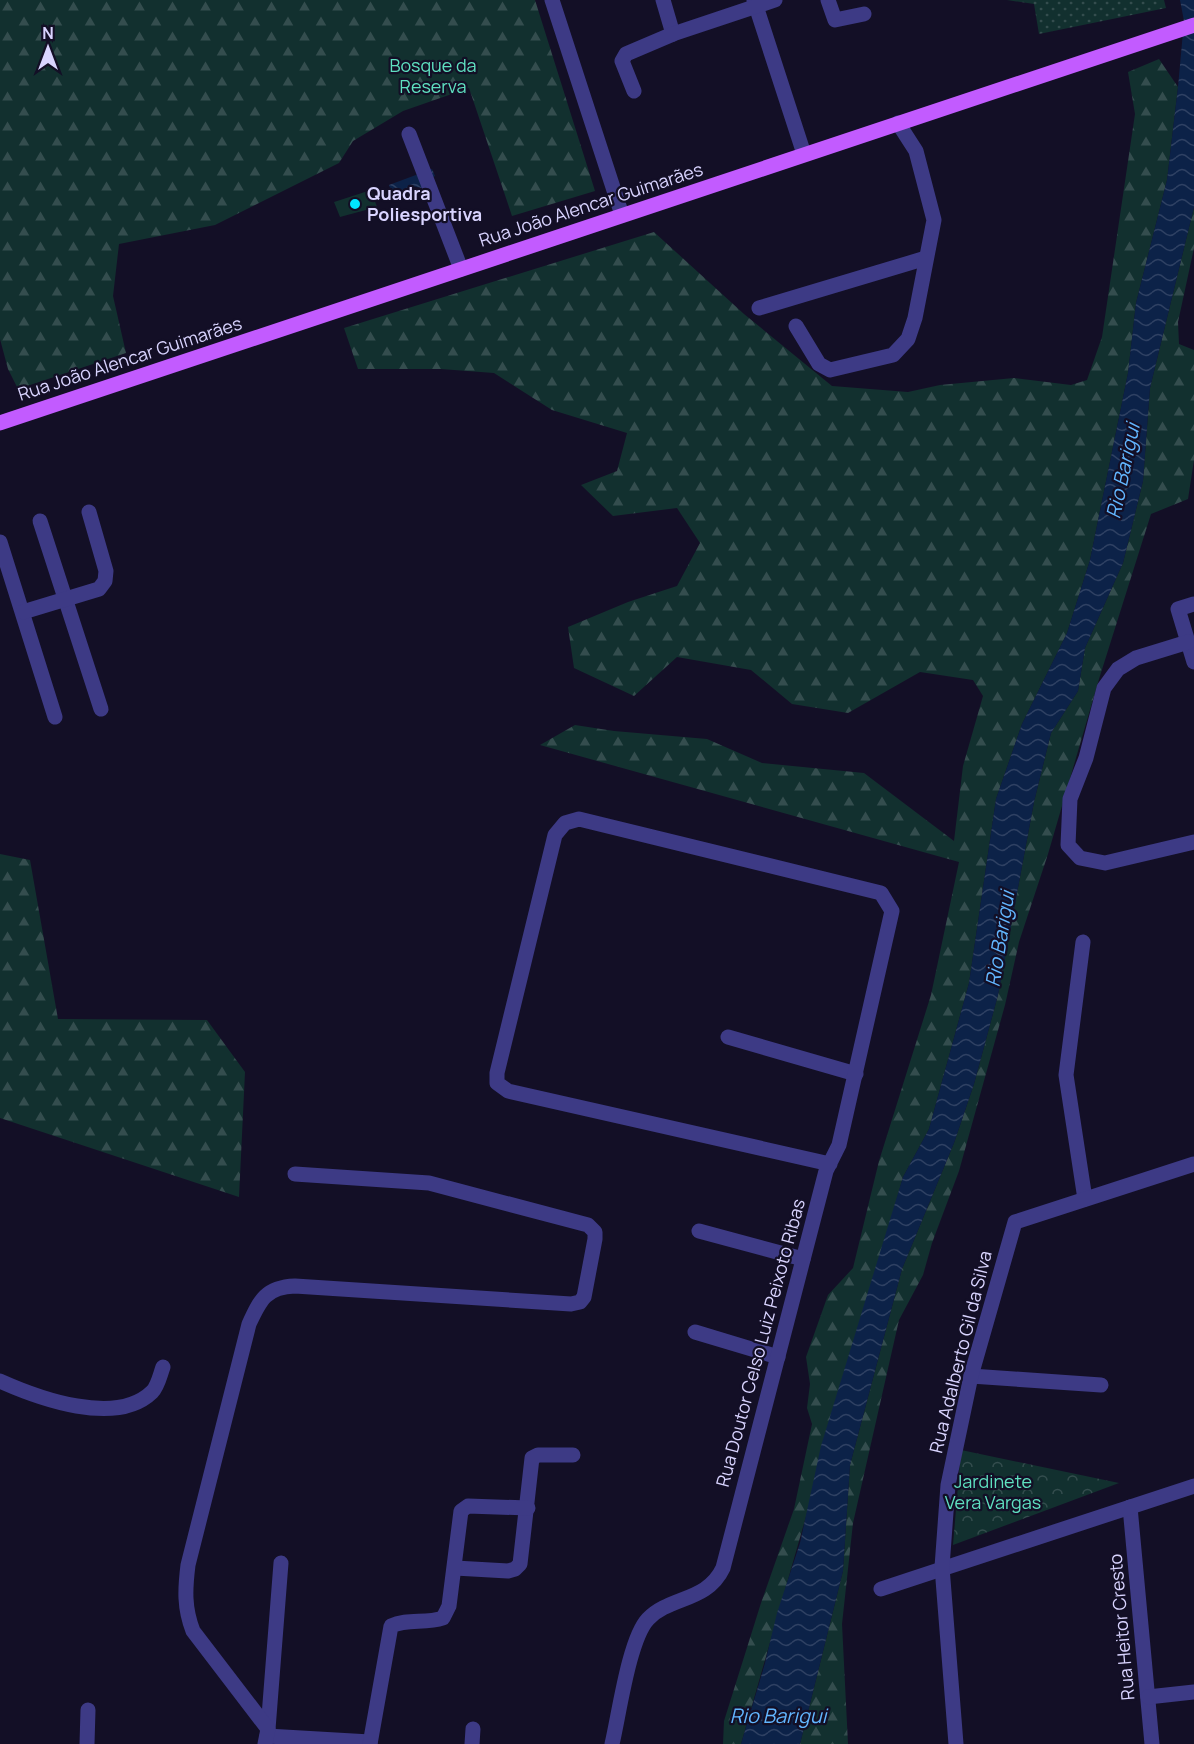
<svg xmlns="http://www.w3.org/2000/svg" width="1194" height="1744" font-family="Manrope,sans-serif">
  <style>
    .grass { fill: url(#grass-dots) }
    .forest { fill: url(#forest-firs) }
    .park { fill: url(#park-crowns) }
    .garden { fill: #12302f }
    .water { fill: url(#water-waves) }
    .lines { fill: none; stroke-linecap: round; stroke-linejoin: round }
    .minor { stroke: #3d3a85; stroke-width: 15 }
    .major { stroke: #c25bff; stroke-width: 15 }
    .poi-dot { fill: #00e5ff; stroke: #130f26; stroke-width: 2 }
    .labels { text-anchor: middle; stroke-width: 4.5; stroke-linejoin: round; paint-order: stroke }
    .park-label { font-size: 18px; fill: #5fe0c0; stroke: #130f26 }
    .poi-label { font-size: 18px; font-weight: bold; fill: #d9d4ff; stroke: #130f26; text-anchor: start }
    .street-label { font-size: 18px; fill: #d9d4ff; stroke: #130f26 }
    .water-label { font-size: 20px; font-style: italic; fill: #62b6ff; stroke: #130f26 }
  </style>
  <defs>
    <pattern id="grass-dots" width="8" height="8" patternUnits="userSpaceOnUse" patternTransform="scale(1.5)"><rect width="8" height="8" fill="#12302f"/><path d="M2 2h.1M6 6h.1" fill="none" stroke="#344d4e" stroke-width="1.8" stroke-linecap="round"/></pattern>
    <pattern id="forest-firs" width="22" height="20" patternUnits="userSpaceOnUse" patternTransform="scale(1.5)"><rect width="22" height="20" fill="#12302f"/><path d="M5 1l3.5 6h-7zM16 11l3.5 6h-7z" fill="#344d4e"/></pattern>
    <pattern id="park-crowns" width="20" height="18" patternUnits="userSpaceOnUse" patternTransform="scale(1.5)"><rect width="20" height="18" fill="#12302f"/><path d="M2 6a3 3 0 1 1 6 0M12 15a3 3 0 1 1 6 0" fill="none" stroke="#344d4e"/></pattern>
    <pattern id="water-waves" width="16" height="10" patternUnits="userSpaceOnUse" patternTransform="scale(1.5)"><rect width="16" height="10" fill="#0c2248"/><path d="M0 5q4-4 8 0t8 0" fill="none" stroke="#2f4163"/></pattern>
  </defs>
  <rect width="100%" height="100%" fill="#130f26"/>
  <!-- grass -->
  <path class="grass" d="M1007,0H1164L1166,8L1039,34L1034,4Z"/>
  <!-- forest -->
  <g class="forest">
    <path d="M0,0H535L595,191L512,216L469,88L403,111L353,141L339,163L215,225L119,244L113,296L126,353L18,389L8,369L0,339Z"/>
    <path d="M1159,59L1178,87L1167,180L1136,303L1128,373L1090,560L1067,633L1022,724L996,799L969,983L929,1129L903,1177L741,1744H723L724,1721L761,1603L794,1509L812,1424L807,1408L810,1384L806,1357L828,1295L853,1268L879,1161L931,995L959,862L540,745L575,725L614,731L707,739L762,763L864,773L954,841L963,766L983,696L973,680L920,672L848,713L792,704L751,670L677,657L634,696L574,668L568,627L628,602L677,586L700,543L677,508L613,516L581,485L617,471L627,433L552,410L494,373L441,369H358L344,328L654,232L744,314L832,386L908,392L940,385L1014,378L1071,385L1087,380L1102,337L1135,114L1128,72Z"/>
    <path d="M1194,207V248L1178,322L1179,344L1194,350V460L1188,499L1151,514L1099,679L1048,854L1019,942L1005,1005L959,1171L932,1243L923,1275L899,1320L853,1523L842,1624L848,1744H800L843,1571L850,1465L902,1269L954,1143L974,1084L998,995L1034,802L1051,733L1078,691L1085,648L1123,563L1143,481L1150,388Z"/>
    <path d="M0,854L30,860L58,1019L207,1020L245,1072L239,1197L0,1118Z"/>
  </g>
  <!-- park -->
  <path class="park" d="M961,1450L1119,1483L953,1545Z"/>
  <!-- garden -->
  <path class="garden" d="M371,190L377,207L340,217L334,202Z"/>
  <!-- water -->
  <g class="water">
    <path d="M1180,0H1194V207L1150,388L1143,481L1123,563L1085,648L1078,691L1051,733L1034,802L998,995L974,1084L954,1143L902,1269L850,1465L843,1571L800,1744H741L765,1663L777,1613L800,1543L821,1446L903,1177L929,1129L969,983L996,799L1022,724L1067,633L1090,560L1128,373L1136,303L1167,180L1178,87L1184,21Z"/>
    <path d="M432,169L435,176L431,178L430,190L412,186L392,194L389,185Z"/>
  </g>
  <g class="lines">
    <!-- minor -->
    <g class="minor">
      <path d="M552,0L622,215"/>
      <path d="M663,0L673,34"/>
      <path d="M754,0L804,154"/>
      <path d="M828,0L835,20L864,14"/>
      <path d="M634,91L622,61L626,54L673,34L775,0"/>
      <path d="M409,134L461,269"/>
      <path d="M759,308L926,258"/>
      <path d="M796,326L819,364L830,370L893,355L908,339L915,318L934,220L916,151L898,123"/>
      <path d="M40,521L101,709"/>
      <path d="M0,542L55,717"/>
      <path d="M1194,604L1178,609L1194,662"/>
      <path d="M23,612L99,589L105,581L106,571L89,512"/>
      <path d="M1188,642L1136,658L1118,669L1104,688L1086,758L1070,799L1068,845L1080,858L1105,863L1194,842"/>
      <path d="M1083,942L1066,1075L1085,1199"/>
      <path d="M728,1037L856,1074"/>
      <path d="M699,1231L803,1259"/>
      <path d="M695,1332L778,1357"/>
      <path d="M971,1376L1101,1385"/>
      <path d="M0,1381C38,1398 116,1427 152,1392C158,1386 160,1375 163,1367"/>
      <path d="M1130,1507L1152,1744"/>
      <path d="M455,1568L508,1571L515,1569L520,1564L532,1458L538,1455H573"/>
      <path d="M881,1589L1194,1486"/>
      <path d="M1148,1697L1194,1692"/>
      <path d="M268,1729L281,1563"/>
      <path d="M267,1736L370,1742"/>
      <path d="M87,1744L88,1710"/>
      <path d="M265,1744L268,1729L193,1631C184,1608 185,1589 188,1565L249,1324C260,1300 266,1287 295,1286L571,1304L580,1302L584,1297L595,1239V1232L588,1225L429,1183L295,1174"/>
      <path d="M370,1744L391,1626C407,1618 425,1624 443,1618L449,1606L461,1511L468,1506L528,1508"/>
      <path d="M472,1744L473,1729"/>
      <path d="M612,1744C619,1715 629,1639 648,1619C670,1596 707,1602 723,1568L826,1171L839,1145L892,911L881,893L579,819L565,823L555,835L497,1073V1083L508,1091L830,1164"/>
      <path d="M956,1744L942,1567L948,1485L971,1376L1015,1222L1194,1164"/>
    </g>
    <!-- major -->
    <path class="major" d="M0,423L1194,25"/>
  </g>
  <!-- markers -->
  <circle class="poi-dot" cx="355" cy="204" r="6"/>
  <g class="labels">
    <!-- park labels -->
    <g class="park-label">
      <text x="433" y="72">Bosque da<tspan x="433" dy="21">Reserva</tspan></text>
      <text x="993" y="1488">Jardinete<tspan x="993" dy="21">Vera Vargas</tspan></text>
    </g>
    <!-- poi labels -->
    <g class="poi-label">
      <text x="367" y="200">Quadra<tspan x="367" dy="21">Poliesportiva</tspan></text>
    </g>
    <!-- street labels -->
    <g class="street-label">
      <text transform="translate(591 205) rotate(-18)" y="6">Rua João Alencar Guimarães</text>
      <text transform="translate(130 359) rotate(-18)" y="6">Rua João Alencar Guimarães</text>
      <text transform="translate(761 1343) rotate(-75)" y="6">Rua Doutor Celso Luiz Peixoto Ribas</text>
      <text transform="translate(961 1352) rotate(-76)" y="6">Rua Adalberto Gil da Silva</text>
      <text transform="translate(1122 1627) rotate(-95)" y="6">Rua Heitor Cresto</text>
    </g>
    <!-- water labels -->
    <g class="water-label">
      <text transform="translate(1123 471) rotate(-78)" y="7">Rio Barigui</text>
      <text transform="translate(1000 939) rotate(-81)" y="7">Rio Barigui</text>
      <text x="778" y="1723">Rio Barigui</text>
    </g>
  </g>
  <!-- north arrow -->
  <g transform="translate(48 48)" stroke="#130f26" stroke-width="4.5" paint-order="stroke">
  <path d="M0-4.5L10 22L0 15L-10 22Z" fill="#d9d4ff"/>
  <text y="-9" font-size="16" font-weight="bold" text-anchor="middle" fill="#d9d4ff">N</text>
  </g>
</svg>
